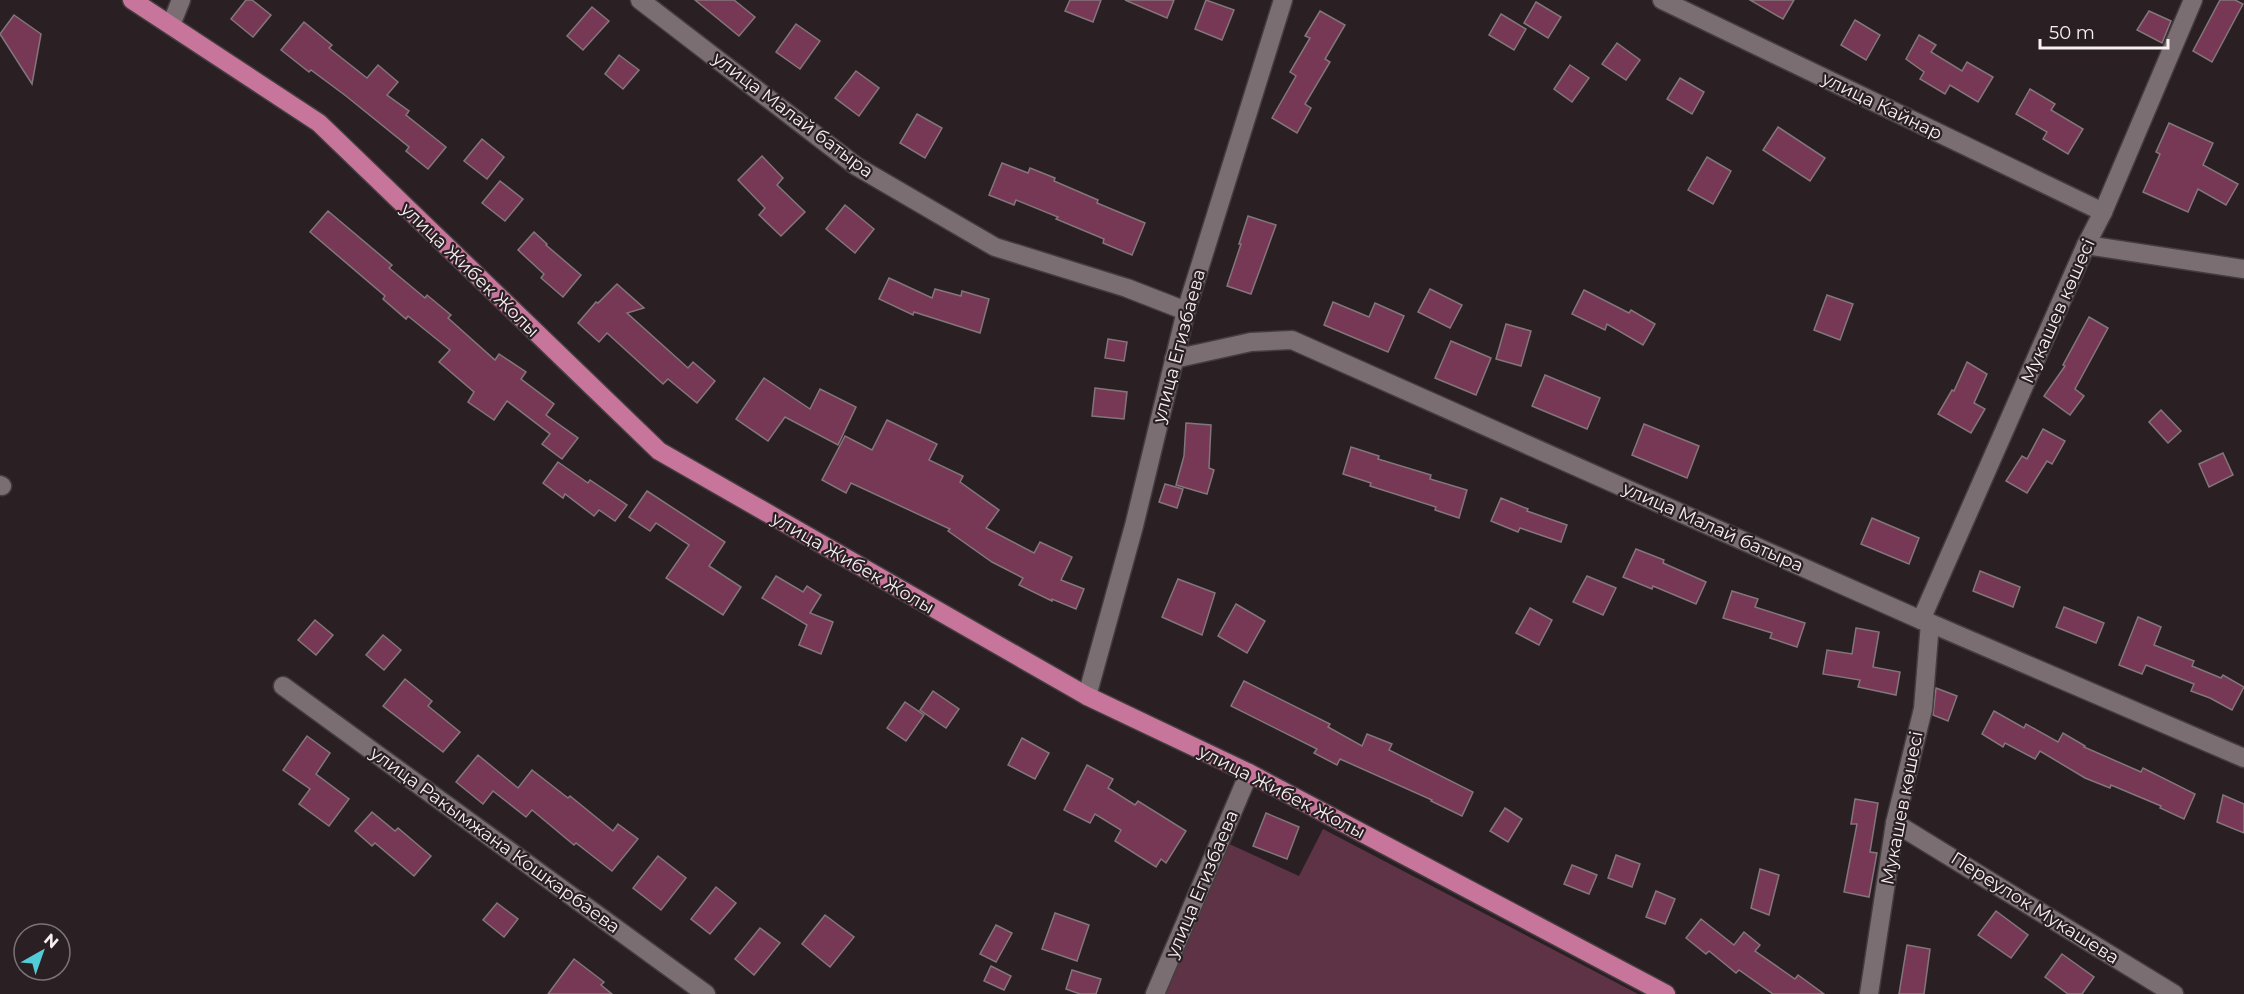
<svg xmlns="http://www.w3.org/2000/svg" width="2244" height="994" font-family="Montserrat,sans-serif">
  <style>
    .green { fill: #5e3346 }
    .building { fill: #773855; stroke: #82767a; stroke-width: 1.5 }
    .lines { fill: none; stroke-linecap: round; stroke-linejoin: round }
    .minor-casing { stroke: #443d3f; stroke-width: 21 }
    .major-casing { stroke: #443d3f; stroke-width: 21 }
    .minor { stroke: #7a6e72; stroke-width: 18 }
    .major { stroke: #c7759a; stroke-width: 18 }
    .labels { text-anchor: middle; stroke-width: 4.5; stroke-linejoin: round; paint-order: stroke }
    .street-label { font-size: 18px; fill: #f6f0f2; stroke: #2a2024 }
  </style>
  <rect width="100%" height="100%" fill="#2a2024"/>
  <!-- green -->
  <path class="green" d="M1323,829L1638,994H1159L1225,842L1299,876Z"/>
  <!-- building -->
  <g class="building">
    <path d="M246,0H252L271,15L253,37L231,19Z"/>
    <path d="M695,0H734L755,17L739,36Z"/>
    <path d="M1070,0H1101L1093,22L1065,11Z"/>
    <path d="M1125,0H1174L1167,18Z"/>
    <path d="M1206,0L1234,10L1222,40L1195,29Z"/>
    <path d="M1750,0H1794L1783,19Z"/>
    <path d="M2220,0H2235L2243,4L2212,62L2193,51Z"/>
    <path d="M1536,2L1561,17L1548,38L1524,23Z"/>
    <path d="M592,7L609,21L583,50L567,36Z"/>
    <path d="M1320,11L1345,25L1325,59L1330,62L1305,104L1311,108L1297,133L1272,118L1296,76L1290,72L1310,38L1305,36Z"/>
    <path d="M2149,11L2171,21L2162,43L2137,30Z"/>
    <path d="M1501,14L1526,29L1514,50L1489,35Z"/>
    <path d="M14,15L41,34L32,84L0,34Z"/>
    <path d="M1855,20L1880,35L1866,60L1841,45Z"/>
    <path d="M304,22L332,45L329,48L367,78L378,65L398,82L387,95L409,111L406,115L446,147L428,169L406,151L409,147L346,96L311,70L309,72L281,50Z"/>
    <path d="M796,24L820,41L800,69L776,52Z"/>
    <path d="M1919,35L1936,45L1931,52L1962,71L1967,62L1993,77L1978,102L1950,85L1945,94L1920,79L1924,72L1906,59Z"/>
    <path d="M1617,43L1640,60L1626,80L1602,64Z"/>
    <path d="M619,55L639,70L623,89L605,74Z"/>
    <path d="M1570,65L1589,78L1572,102L1554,89Z"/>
    <path d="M856,71L879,88L859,116L835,98Z"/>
    <path d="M1680,78L1704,92L1692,114L1667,99Z"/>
    <path d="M2030,89L2055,104L2051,110L2083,129L2068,154L2043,139L2047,132L2016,114Z"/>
    <path d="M917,114L942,128L925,158L900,143Z"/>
    <path d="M2169,123L2213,143L2203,165L2238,184L2226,205L2198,189L2188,212L2143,192L2160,154L2156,152Z"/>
    <path d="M1778,127L1825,158L1810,181L1763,150Z"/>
    <path d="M482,139L504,157L487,179L464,161Z"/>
    <path d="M762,156L783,178L777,185L805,212L781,236L759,215L765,208L738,180Z"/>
    <path d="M1707,157L1731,171L1713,204L1688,190Z"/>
    <path d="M1002,163L1028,173L1030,168L1055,178L1054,181L1098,200L1097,203L1145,223L1132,255L1103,243L1104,239L1056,219L1058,217L1016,200L1014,205L989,195Z"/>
    <path d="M500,181L523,199L505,221L482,203Z"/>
    <path d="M845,205L874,229L855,253L826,229Z"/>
    <path d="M328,211L392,265L389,268L425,298L427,295L451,315L448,318L495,360L499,354L526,372L521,379L554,404L546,415L578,438L562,459L542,444L550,434L507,401L494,420L468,402L474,392L439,362L450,350L408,316L406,319L383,299L385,296L310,232Z"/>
    <path d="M1248,216L1276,225L1251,294L1227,286L1241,244H1239Z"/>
    <path d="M534,232L547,244L546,245L581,275L563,297L541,278L544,274L518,250Z"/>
    <path d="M889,278L932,298L935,289L961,296L962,291L989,299L980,333L914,312L913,315L879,299Z"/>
    <path d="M617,284L644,308L627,313L688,368L693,362L715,381L697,403L668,379L663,384L607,333L599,342L578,323L596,302L598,303Z"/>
    <path d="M1430,289L1462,305L1450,328L1418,312Z"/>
    <path d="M1584,290L1629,313L1631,310L1655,324L1643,345L1607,324L1605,330L1572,314Z"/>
    <path d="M1827,295L1853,304L1840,340L1814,330Z"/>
    <path d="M1333,302L1369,317L1375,303L1404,316L1388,352L1324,325Z"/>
    <path d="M2089,317L2108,328L2075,389L2084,396L2070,415L2044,396L2065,366L2063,365Z"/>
    <path d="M1506,324L1531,331L1521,366L1496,359Z"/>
    <path d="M1108,339L1127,342L1124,361L1105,358Z"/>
    <path d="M1451,341L1491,358L1476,395L1435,378Z"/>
    <path d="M1967,362L1987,374L1974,403L1985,409L1971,433L1938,414L1952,390L1954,391Z"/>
    <path d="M1545,375L1600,398L1587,429L1532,406Z"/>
    <path d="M764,378L810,409L820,389L856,407L838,445L785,417L768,441L736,419Z"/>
    <path d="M1095,388L1127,392L1124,419L1092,416Z"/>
    <path d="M2161,410L2181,431L2168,443L2149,422Z"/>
    <path d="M887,420L937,444L929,460L963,476L960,482L999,510L986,528L1034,553L1040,542L1072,557L1061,580L1084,589L1076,609L1052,599V601L1019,585L1023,578L992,562L948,531L950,529L851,483L846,493L822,480L845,436L872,450Z"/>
    <path d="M1186,423L1211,425L1209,468L1214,470L1207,494L1176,485L1184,456Z"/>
    <path d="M1644,424L1699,446L1687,478L1632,455Z"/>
    <path d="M2043,429L2065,441L2052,464L2047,461L2027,493L2006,481L2022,456L2027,459Z"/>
    <path d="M1351,447L1379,456L1378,459L1431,475L1430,479L1467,490L1459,518L1435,510L1436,507L1370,486L1371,483L1343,474Z"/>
    <path d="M2223,453L2233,475L2209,487L2199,464Z"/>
    <path d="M558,462L588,483L590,480L627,505L615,521L599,510L594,516L565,494L563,498L543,483Z"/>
    <path d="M1165,484L1183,489L1177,508L1159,502Z"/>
    <path d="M647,491L725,542L709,566L741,587L723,615L666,578L689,545L656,523L650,531L629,517Z"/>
    <path d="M1501,498L1528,509L1527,511L1567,525L1561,542L1520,528L1518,532L1491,521Z"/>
    <path d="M1872,518L1919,538L1909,564L1861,544Z"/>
    <path d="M1636,549L1664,560L1663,563L1706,582L1696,604L1653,586L1652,589L1623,577Z"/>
    <path d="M1980,571L2020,587L2013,607L1973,591Z"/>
    <path d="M776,576L803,592L807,586L821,595L810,613L833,622L821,654L799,645L807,625L762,598Z"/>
    <path d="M1587,576L1616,588L1603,615L1573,602Z"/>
    <path d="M1178,579L1215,593L1202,635L1162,617Z"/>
    <path d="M1732,591L1758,599L1755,607L1805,623L1797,647L1770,638L1772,633L1723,618Z"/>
    <path d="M1236,604L1265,621L1247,653L1218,636Z"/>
    <path d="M2064,607L2104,623L2096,643L2056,627Z"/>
    <path d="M1530,608L1552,620L1539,645L1516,633Z"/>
    <path d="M2138,617L2161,627L2154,645L2194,661L2192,666L2221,678L2223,675L2244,687L2232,710L2210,698L2191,691L2194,684L2146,665L2142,674L2119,665Z"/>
    <path d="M315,620L333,635L316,655L298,640Z"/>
    <path d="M1856,628L1879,632L1873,667L1900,672L1896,695L1858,687L1860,680L1823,674L1827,650L1852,654Z"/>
    <path d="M383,635L401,650L384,670L366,655Z"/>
    <path d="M405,679L432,701L428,706L460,732L443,752L383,706Z"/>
    <path d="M1244,681L1330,724L1328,727L1362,746L1367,734L1392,744L1389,750L1473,792L1462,816L1431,801L1432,800L1340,759L1337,765L1314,753L1317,749L1231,706Z"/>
    <path d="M1936,688L1957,696L1948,721L1933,715Z"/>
    <path d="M933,691L959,709L946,728L920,710Z"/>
    <path d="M905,702L924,715L906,741L887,728Z"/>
    <path d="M1994,711L2024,728L2026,724L2058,742L2063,733L2085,746L2084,747L2141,772L2143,768L2195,794L2184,819L2160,808L2161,806L2111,785L2110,788L2085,778L2040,751L2035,759L2005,743L2003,747L1982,734Z"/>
    <path d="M307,736L330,753L316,774L349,799L329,826L299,804L310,789L283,770Z"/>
    <path d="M1022,738L1049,753L1035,779L1008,765Z"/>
    <path d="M478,755L518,788L532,770L568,798L570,796L613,831L618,824L638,839L612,871L576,843L574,845L532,810L526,817L493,791L483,804L456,782Z"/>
    <path d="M1087,765L1113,779L1108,788L1135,805L1138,801L1186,831L1166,863L1161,859L1156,867L1115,841L1121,830L1095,814L1090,823L1064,810Z"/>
    <path d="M2223,795L2244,804V833L2217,822Z"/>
    <path d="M1855,799L1878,803L1870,852L1877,853L1869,897L1844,892L1857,824H1851Z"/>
    <path d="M1505,808L1522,819L1508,842L1490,831Z"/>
    <path d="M372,812L395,831L398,828L431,856L414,876L375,843L372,846L355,831Z"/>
    <path d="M1266,813L1299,827L1287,859L1253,846Z"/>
    <path d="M1616,855L1640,864L1632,887L1608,878Z"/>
    <path d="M658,856L686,878L661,910L633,888Z"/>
    <path d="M1572,865L1597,875L1589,894L1564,884Z"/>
    <path d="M1760,869L1779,875L1769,915L1751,908Z"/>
    <path d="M716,887L736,903L710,934L691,919Z"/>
    <path d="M1656,891L1675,899L1665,924L1646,917Z"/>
    <path d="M497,903L518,919L504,937L483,920Z"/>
    <path d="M1996,911L2028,935L2011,958L1978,935Z"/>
    <path d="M1055,913L1089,925L1077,961L1042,949Z"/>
    <path d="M825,915L854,937L830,967L802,944Z"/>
    <path d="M1701,919L1734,945L1744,932L1760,945L1755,951L1795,979L1798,975L1824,994H1773L1739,970L1736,973L1709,951L1706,954L1686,938Z"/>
    <path d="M996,925L1012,933L996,962L980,954Z"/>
    <path d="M760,928L780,943L754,975L735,959Z"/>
    <path d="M1907,945L1930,949L1924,994H1899Z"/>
    <path d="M2062,954L2094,977L2082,994H2068L2045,977Z"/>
    <path d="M574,959L604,982L601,985L612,994H548Z"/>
    <path d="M991,966L1011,976L1004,990L984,981Z"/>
    <path d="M1072,970L1101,979L1096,994H1080L1066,989Z"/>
  </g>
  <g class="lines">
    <!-- minor casing -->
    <g class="minor-casing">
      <g id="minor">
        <path d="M640,0L856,166L995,247L1127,288L1186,311"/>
        <path d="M1662,0L2103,212"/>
        <path d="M171,25L181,0"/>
        <path d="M2086,245L2244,269"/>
        <path d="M1174,359L1251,342L1292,340L1921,620L1930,623L2244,758"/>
        <path d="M0,485L2,486"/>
        <path d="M1921,620L2086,245L2103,212L2193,0"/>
        <path d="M283,686L706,994"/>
        <path d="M1087,696L1134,526L1186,311L1283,0"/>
        <path d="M1895,823L2174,994"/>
        <path d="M1155,994L1249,773"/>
        <path d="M1869,994L1895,823L1923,709L1930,623"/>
      </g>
    </g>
    <!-- major casing -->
    <g class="major-casing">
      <path id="major" d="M132,0L319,123L659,451L1087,696L1249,773L1666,994"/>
    </g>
    <!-- minor -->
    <use href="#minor" class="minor"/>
    <!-- major -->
    <use href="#major" class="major"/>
  </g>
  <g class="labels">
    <!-- street labels -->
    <g class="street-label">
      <text transform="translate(1882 106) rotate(26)" y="6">улица Кайнар</text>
      <text transform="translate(793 115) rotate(37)" y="6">улица Малай батыра</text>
      <text transform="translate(470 270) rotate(44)" y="6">улица Жибек Жолы</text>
      <text transform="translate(2058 311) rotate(-66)" y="6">Мукашев көшесі</text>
      <text transform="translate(1179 346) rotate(-75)" y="6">улица Егизбаева</text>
      <text transform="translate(1713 527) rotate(24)" y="6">улица Малай батыра</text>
      <text transform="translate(853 563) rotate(30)" y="6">улица Жибек Жолы</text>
      <text transform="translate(1282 792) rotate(27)" y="6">улица Жибек Жолы</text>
      <text transform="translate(1902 808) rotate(-79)" y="6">Мукашев көшесі</text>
      <text transform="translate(495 840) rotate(36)" y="6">улица Ракымжана Кошкарбаева</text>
      <text transform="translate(1202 884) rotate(-67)" y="6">улица Егизбаева</text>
      <text transform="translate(2035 908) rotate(32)" y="6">Переулок Мукашева</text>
    </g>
  </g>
  <!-- north arrow -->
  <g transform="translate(42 952) rotate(40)"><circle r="28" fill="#2a2024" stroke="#7c7376" stroke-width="1.5"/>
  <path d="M0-4.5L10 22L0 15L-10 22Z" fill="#52ccd6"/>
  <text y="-9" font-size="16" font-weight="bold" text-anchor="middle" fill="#f6f0f2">N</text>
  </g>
  <!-- scale -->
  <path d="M2040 39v9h128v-9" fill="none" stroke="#f6f0f2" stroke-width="3"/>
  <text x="2049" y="39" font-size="18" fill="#f6f0f2" stroke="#2a2024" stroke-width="4.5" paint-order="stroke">50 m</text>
</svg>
